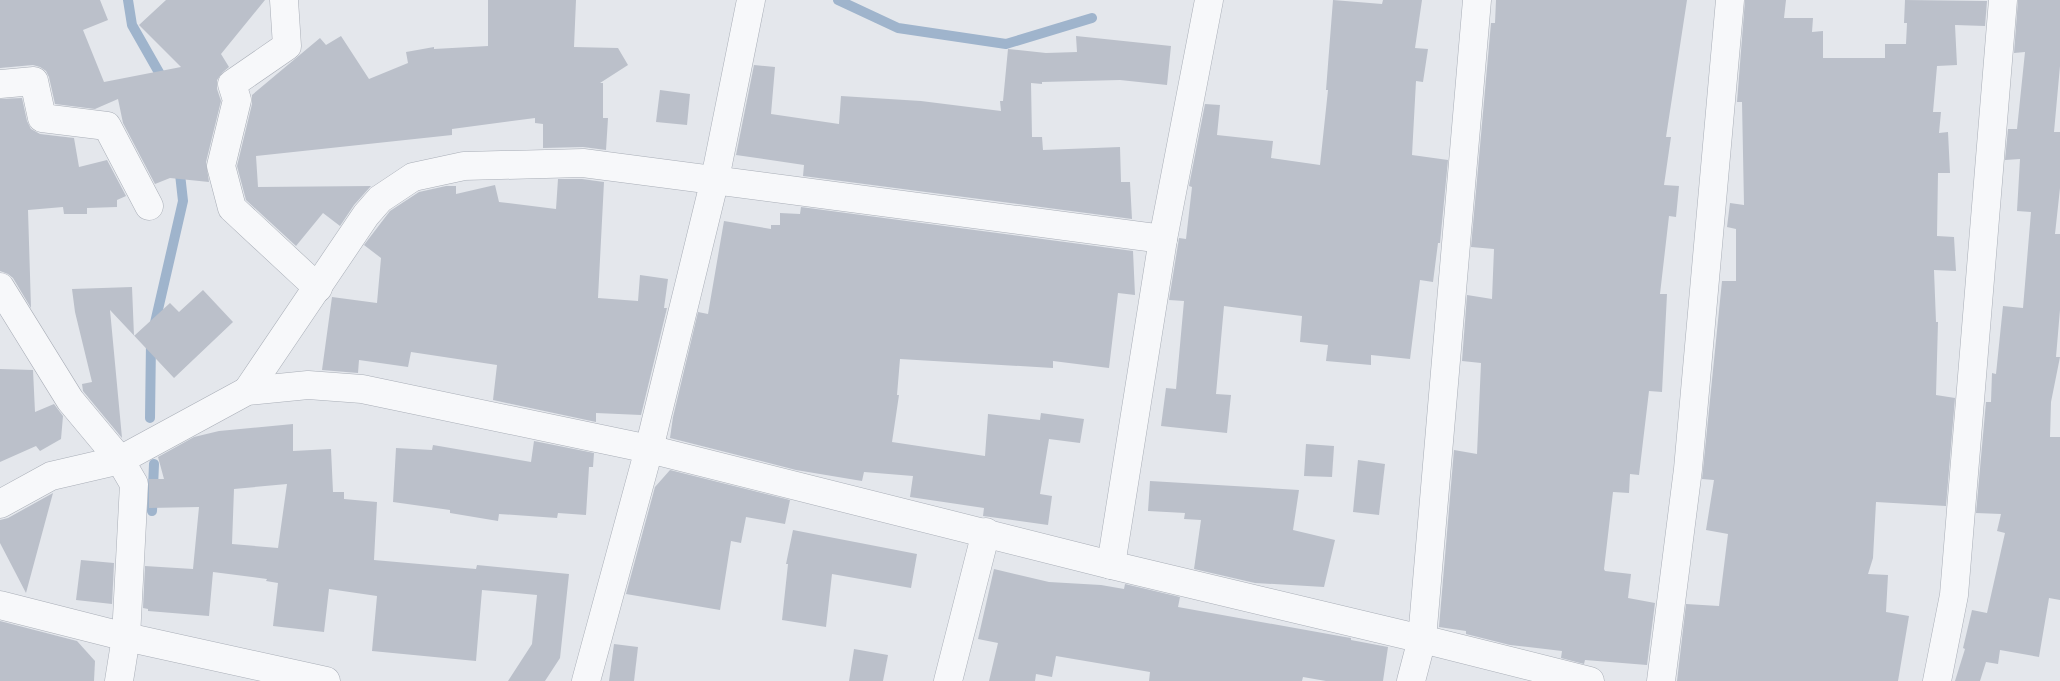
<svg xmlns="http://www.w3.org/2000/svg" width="2060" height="681" font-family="'Alegreya Sans',sans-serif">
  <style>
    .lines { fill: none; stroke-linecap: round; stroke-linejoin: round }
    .stream { stroke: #9fb4cc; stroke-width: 10 }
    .building { fill: #bbc0ca; fill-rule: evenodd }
    .minor-casing { stroke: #a9aeb7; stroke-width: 29 }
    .minor { stroke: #f7f8fa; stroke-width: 28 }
  </style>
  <rect width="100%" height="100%" fill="#e4e7ec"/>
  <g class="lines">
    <!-- stream -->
    <g class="stream">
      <path d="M128,0L132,25L165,83"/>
      <path d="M838,0L898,28L1006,44L1092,18"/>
      <path d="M154,327L183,201L179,165"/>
      <path d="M150,418L151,342"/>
      <path d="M152,511L154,464"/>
    </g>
  </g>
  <!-- building -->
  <g class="building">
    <path d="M0,0H100L108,20L83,30L104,82L181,67L139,25L166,0H265L221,54L229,67L223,72L217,80V89L221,101L206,162L209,182L170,178L155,184L123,123L118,99L95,109L55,104L49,77L46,71L40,67L33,65L0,68Z"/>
    <path d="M488,0H576L574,47L618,48L628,65L600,83H603V118H608L606,150L583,147L543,148V124L535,123V118L452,129V135L256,156L258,187L371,186L354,205L340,226L323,213L296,246L246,200L237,166L252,104V95L320,38L326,45L341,36L369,79L408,63L406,52L434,47V49L488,46Z"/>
    <path d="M1333,0L1382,4L1383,0H1422L1415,48L1428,49L1423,82L1416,81L1412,155L1448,160L1440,243H1438L1433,282L1420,280L1410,359L1371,355V365L1326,361L1328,345L1300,342L1302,316L1224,306L1216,394L1231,395L1227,433L1161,426L1166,388L1176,389L1184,301L1169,300L1179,238L1186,239L1192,187L1189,186L1205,104L1220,105L1217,135L1273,141L1271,158L1320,165L1328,90H1326Z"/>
    <path d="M1496,0H1687L1666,137H1671L1664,185L1679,186L1676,217L1669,216L1660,294H1667L1662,392L1649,391L1639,475L1630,474L1629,493L1613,492L1604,569L1605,571L1631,574L1628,598L1655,603L1647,665L1585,660L1584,664L1561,658L1562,651L1510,645L1466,634V631L1439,627L1454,450L1477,454L1481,363L1462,361L1467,295L1492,299L1494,249L1471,247L1491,23H1495Z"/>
    <path d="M1745,0H1786L1784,18H1813L1812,32L1823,31V58H1885V44H1906L1907,23H1904L1905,0L1987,1L1985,26L1955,25L1957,65L1937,66L1933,112H1941L1939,133L1948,132L1950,173H1938L1937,236L1954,237L1956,271L1934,270L1936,322H1938L1936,395L1955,398L1946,506L1876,502L1873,558L1868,574L1888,575L1886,612L1909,616L1898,681H1677L1686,604L1719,606L1728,534L1706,530L1714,480L1702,479L1722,281H1736V229L1727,227L1730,203L1744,205L1742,102H1737Z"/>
    <path d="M2018,0H2060V66L2054,132H2060V188L2055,234H2060V310L2056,357H2060L2051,402L2050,437H2060V600L2049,598L2039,657L2000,650L1998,664L1986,662L1980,681H1955L1965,649L1963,648L1972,610L1987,613L2005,533L1997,531L2001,514L1976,513L1986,402H1991L1992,373L1996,374L2003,306L2023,308L2031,212L2017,211L2020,159L2005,160L2008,129H2017L2025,52L2014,53Z"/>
    <path d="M1076,36L1171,46L1167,85L1120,80L1042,82V84L1031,83L1032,137H1042L1043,150L1120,147L1121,182H1130L1132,219L803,176L804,165L736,155L754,65L775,67L771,114L839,124L841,96L921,101L1001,111L1000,101H1003L1008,49L1046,53L1077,52Z"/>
    <path d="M660,90L690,94L687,125L656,122Z"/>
    <path d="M22,98L27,121L31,129L40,134L74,138L79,167L107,160L126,196L117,200V207L87,208V214H64L63,207L28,210L31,308L13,278L8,274L0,271V99Z"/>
    <path d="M558,179H582L604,182L598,298L638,301L640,275L668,279L664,308H667L641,415L596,413V422L493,400L497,365L411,352L408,367L359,360L358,373L322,370L332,297L377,303L381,258L364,245L390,211L419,192L446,186H456V194L495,185L499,202L556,209Z"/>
    <path d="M801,207L1133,251L1135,295L1118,293L1109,368L1053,361V368L900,359L897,395H899L892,442L985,456L988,414L1040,420L1041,413L1084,419L1080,443L1049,439L1040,494L1052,496L1048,525L983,516L984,508L910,497L913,476L864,472L862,481L796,470L670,438L673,417L698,312L708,314L724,221L771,229V225H780V213L800,214Z"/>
    <path d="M132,287L134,336L170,303L179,312L203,290L233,322L174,378L110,310L122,438L83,391L82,384L92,382L75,312L72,289Z"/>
    <path d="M0,369L33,370L35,412L54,404L63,416L61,439L40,451L36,446L0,462Z"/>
    <path d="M293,424V451L331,449L333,492H344V499L377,502L374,560L476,569L477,565L569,574L560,658L545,681H508L532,644L537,595L482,590L476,661L372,651L377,596L329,589L324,632L273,626L278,583L266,581L267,579L213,572L209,616L148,611V609L143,608L145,566L193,569L199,507L149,508V479H164L158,457L194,437L219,431ZM287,484L278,548L232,544L234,489Z"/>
    <path d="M534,441L594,453L593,467H589L586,515L558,513L557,518L499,514L498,521L450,513V510L393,502L396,448L432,450L433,445L531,462Z"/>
    <path d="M1306,444L1334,446L1332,477L1304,476Z"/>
    <path d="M1358,460L1385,464L1379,515L1353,512Z"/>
    <path d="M670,470L790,500L785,524L746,517L741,543L731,541L720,610L626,594L655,487Z"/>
    <path d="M1150,481L1299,490L1293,530L1335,540L1324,587L1255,583L1194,569L1201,520L1184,519L1185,513L1148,511Z"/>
    <path d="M53,493L26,593L0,543V520L8,518Z"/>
    <path d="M793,530L917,554L911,588L832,574L826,627L782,620L788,564H786Z"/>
    <path d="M81,560L114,563L112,604L76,600Z"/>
    <path d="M994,569L1049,582L1101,585L1124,589L1125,584L1180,597L1178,607L1345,637L1351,638V640L1388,647L1383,681H1326L1303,677L1302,681H1149L1150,672L1056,656L1052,677L1036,674L1035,681H989L998,643L978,639Z"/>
    <path d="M0,621L77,641L95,661L94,681H0Z"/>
    <path d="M614,644L638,647L634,681H609Z"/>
    <path d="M854,649L888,655L883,681H849Z"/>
  </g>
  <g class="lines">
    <!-- minor casing -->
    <g class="minor-casing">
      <g id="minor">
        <path d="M284,0L287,46L232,84L237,100L221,166L232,208L318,288"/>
        <path d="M0,84L34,81L42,118L107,126L149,206"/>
        <path d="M0,287L70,400L120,460L134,484L126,637L119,681"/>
        <path d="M247,391L366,215L380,199L413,177L464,166L583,163L1163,239"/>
        <path d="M0,504L51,476L120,460L247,391L308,385L362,389L649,449L1111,565L1422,639L1590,681"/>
        <path d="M1111,565L1163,239L1209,0"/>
        <path d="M0,605L126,637L326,681"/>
        <path d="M586,681L649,449L715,179L751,0"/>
        <path d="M948,681L986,532"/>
        <path d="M1411,681L1422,639L1477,0"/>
        <path d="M1661,681L1688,469L1730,0"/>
        <path d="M1937,681L1954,595L2003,0"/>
      </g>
    </g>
    <!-- minor -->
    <use href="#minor" class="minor"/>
  </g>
</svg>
